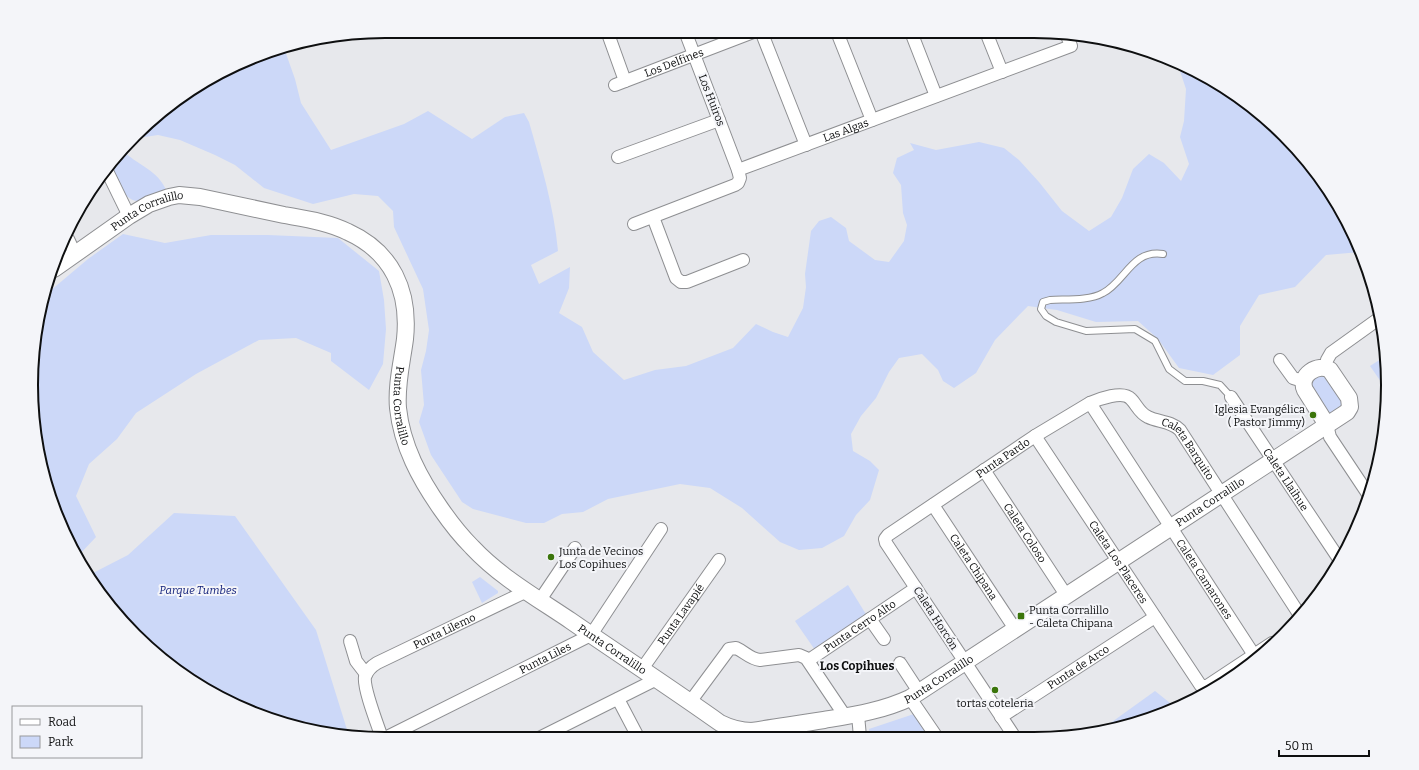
<svg xmlns="http://www.w3.org/2000/svg" width="1419" height="770" font-family="Bitter,serif">
  <style>
    .green { fill: #ccd8f8 }
    .lines { fill: none; stroke-linecap: round; stroke-linejoin: round }
    .service-casing { stroke: #8e8f92; stroke-width: 8 }
    .minor-casing { stroke: #8e8f92; stroke-width: 14 }
    .tertiary-casing { stroke: #8e8f92; stroke-width: 18 }
    .service { stroke: #fff; stroke-width: 6 }
    .minor { stroke: #fff; stroke-width: 12 }
    .tertiary { stroke: #fff; stroke-width: 16 }
    .poi-dot { fill: #3b750b; stroke: #f4f5f9; stroke-width: 1.5 }
    .labels { text-anchor: middle; stroke-width: 4; stroke-linejoin: round; paint-order: stroke }
    .street-label { font-size: 11px; fill: #0e0f10; stroke: #f4f5f9 }
    .poi-label { font-size: 11px; fill: #0e0f10; stroke: #f4f5f9; text-anchor: start }
    .park-label { font-size: 11px; font-style: italic; fill: #12207a; stroke: #f4f5f9 }
    .neighbourhood-label { font-size: 12px; font-weight: bold; fill: #0e0f10; stroke: #f4f5f9 }
    .rim { fill: none; stroke: #0e0f10; stroke-width: 2 }
  </style>
  <rect width="100%" height="100%" fill="#e7e8ec"/>
  <!-- green -->
  <g class="green">
    <path d="M284,48L295,79L301,103L331,150L404,124L428,111L472,139L505,117L524,113L529,122C541,164 554,207 558,251L531,265L539,284L570,267L569,288L559,313L582,327L593,352L624,380L655,370L686,366L733,348L756,324L773,332L788,337L803,308L806,287L805,274L811,231L819,221L831,217L846,228L849,241L875,260L889,262L904,241L907,225L903,213L901,185L893,173L897,158L914,150L910,143L936,150L979,142L1004,148L1019,160L1039,182L1062,211L1089,231L1111,217L1122,198L1133,169L1149,154L1164,163L1181,181L1189,164L1180,137L1184,121L1186,89L1178,65L1211,78L1267,119L1315,169L1351,228L1360,252L1326,255L1295,287L1259,295L1240,326V355L1213,375L1179,368L1158,339L1138,321L1096,322L1057,310L1028,306L995,340L976,373L954,388L943,381L938,370L922,354L899,358L889,372L876,398L861,416L851,434L853,451L870,461L879,470L870,500L856,515L844,536L822,548L799,550L780,542L742,508L710,488L680,484L608,499L583,512L562,514L544,523H526L473,509L462,502L431,455L419,422L424,405L421,370L426,351L429,330L423,289L394,227L393,211L378,196L354,194L313,204L264,188L235,165L215,155L180,140L158,135L138,138L169,104L271,50Z"/>
    <path d="M124,152C141,167 158,170 167,192C159,195 146,202 137,201C122,199 116,178 111,167Z"/>
    <path d="M123,234L165,243L211,235H268L338,238L379,271L384,300L386,329L383,364L369,390L331,361V353L296,338L259,340L196,374L136,413L117,439L89,464L76,496L96,537L79,555L58,521L32,408L43,295L50,291L88,259Z"/>
    <path d="M1381,359L1387,369L1386,389L1370,366Z"/>
    <path d="M1320,375H1327L1342,399V406L1331,413L1326,410L1310,385L1314,379Z"/>
    <path d="M174,513L235,516L316,630L349,736L293,727L208,692L119,619L91,574L128,555Z"/>
    <path d="M480,577L498,591V593L482,603L472,582Z"/>
    <path d="M848,585L867,616L815,650L795,621Z"/>
    <path d="M1155,691L1175,707L1148,720L1098,732Z"/>
    <path d="M914,714L930,736L870,737L869,729Z"/>
  </g>
  <g class="lines">
    <!-- service casing -->
    <g class="service-casing">
      <path id="service" d="M1163,254C1132,249 1125,282 1103,293C1089,301 1066,299 1050,300L1043,302L1041,309L1046,316L1056,322L1086,331L1135,329L1155,341L1169,369L1185,381H1203L1220,385L1231,397"/>
    </g>
    <!-- minor casing -->
    <g class="minor-casing">
      <g id="minor">
        <path d="M607,31L625,81"/>
        <path d="M761,31L806,145"/>
        <path d="M837,32L872,120"/>
        <path d="M911,32L936,96"/>
        <path d="M986,32L1002,72"/>
        <path id="s1" d="M615,85L756,31"/>
        <path d="M618,157L719,120"/>
        <path id="s2" d="M738,170L1071,46L1066,33"/>
        <path d="M107,171L129,216"/>
        <path d="M653,217L676,278L681,282H687L743,260"/>
        <path d="M634,224L735,185L738,183L740,178L738,170L685,31"/>
        <path d="M68,239L75,254"/>
        <path d="M1280,360L1293,378L1303,381"/>
        <path d="M1326,368L1327,360L1331,353L1377,320"/>
        <path id="s3" d="M1231,397L1341,562"/>
        <path id="s4" d="M1090,403L1254,655"/>
        <path d="M1327,425L1330,437L1370,497"/>
        <path id="s5" d="M1035,436L1201,686H1207L1272,643"/>
        <path id="s6" d="M984,470L1066,595"/>
        <path id="s7" d="M933,505L1015,629"/>
        <path d="M540,600L575,548"/>
        <path d="M870,619L884,639"/>
        <path d="M350,641L356,661L366,674"/>
        <path id="s8" d="M809,660L916,588"/>
        <path d="M900,663L919,692"/>
        <path id="s9" d="M642,669L719,560"/>
        <path d="M910,698L936,736"/>
        <path d="M618,699L638,737"/>
        <path d="M690,702L727,652L729,649L736,648C745,652 750,659 760,660L799,655L806,658L845,716"/>
        <path d="M858,715L860,737"/>
        <path id="s10" d="M1001,717L1155,617"/>
        <path id="s11" d="M1014,736L886,543L885,539L888,535L1035,436L1090,403C1099,399 1123,390 1131,399C1137,405 1139,413 1148,417C1158,422 1171,421 1180,430L1301,617"/>
        <path id="s12" d="M382,738C378,726 363,688 365,677C367,671 372,666 377,663L527,591"/>
        <path id="s13" d="M385,738L591,635L661,529"/>
        <path d="M539,738L657,679"/>
      </g>
    </g>
    <!-- tertiary casing -->
    <g class="tertiary-casing">
      <g id="tertiary">
        <path id="s14" d="M54,269L129,216L149,204L169,197L179,195L200,197C228,203 256,209 284,215C306,219 328,222 348,232C392,252 410,291 405,339C402,362 396,385 398,408C402,446 420,479 441,509C450,522 461,536 472,547C500,577 537,598 571,621C620,655 671,688 720,723C730,728 740,731 752,731C776,727 800,724 824,720C854,715 882,711 910,698L1347,412L1350,407L1349,398L1330,370C1318,363 1298,375 1305,390L1327,425"/>
      </g>
    </g>
    <!-- service -->
    <use href="#service" class="service"/>
    <!-- minor -->
    <use href="#minor" class="minor"/>
    <!-- tertiary -->
    <use href="#tertiary" class="tertiary"/>
  </g>
  <!-- markers -->
  <g class="poi-dot">
    <circle cx="1313" cy="415" r="4"/>
    <circle cx="551" cy="557" r="4"/>
    <rect x="1017" y="612" width="8" height="8" rx="2"/>
    <circle cx="995" cy="690" r="4"/>
  </g>
  <g class="labels">
    <!-- street labels -->
    <g class="street-label">
      <text dy="4" stroke="none"><textPath href="#s1" startOffset="63">Los Delfines</textPath></text>
      <text transform="translate(712 100) rotate(69)" y="4">Los Huiros</text>
      <text dy="4" stroke="none"><textPath href="#s2" startOffset="115">Las Algas</textPath></text>
      <text dy="4" stroke="none"><textPath href="#s14" startOffset="111">Punta Corralillo</textPath></text>
      <text dy="4" stroke="none"><textPath href="#s14" startOffset="518">Punta Corralillo</textPath></text>
      <text dy="4" stroke="none"><textPath href="#s11" startOffset="604">Caleta Barquito</textPath></text>
      <text dy="4" stroke="none"><textPath href="#s11" startOffset="379">Punta Pardo</textPath></text>
      <text dy="4" stroke="none"><textPath href="#s3" startOffset="99">Caleta Llaihue</textPath></text>
      <text dy="4" stroke="none"><textPath href="#s14" startOffset="1538">Punta Corralillo</textPath></text>
      <text dy="4" stroke="none"><textPath href="#s6" startOffset="75">Caleta Coloso</textPath></text>
      <text dy="4" stroke="none"><textPath href="#s5" startOffset="151">Caleta Los Placeres</textPath></text>
      <text dy="4" stroke="none"><textPath href="#s7" startOffset="74">Caleta Chipana</textPath></text>
      <text dy="4" stroke="none"><textPath href="#s4" startOffset="210">Caleta Camarones</textPath></text>
      <text dy="4" stroke="none"><textPath href="#s9" startOffset="67">Punta Lavapié</textPath></text>
      <text transform="translate(936 618) rotate(57)" y="4">Caleta Horcón</text>
      <text dy="4" stroke="none"><textPath href="#s8" startOffset="61">Punta Cerro Alto</textPath></text>
      <text dy="4" stroke="none"><textPath href="#s12" startOffset="157">Punta Lilemo</textPath></text>
      <text dy="4" stroke="none"><textPath href="#s14" startOffset="854">Punta Corralillo</textPath></text>
      <text dy="4" stroke="none"><textPath href="#s13" startOffset="179">Punta Liles</textPath></text>
      <text dy="4" stroke="none"><textPath href="#s10" startOffset="92">Punta de Arco</textPath></text>
      <text dy="4" stroke="none"><textPath href="#s14" startOffset="1214">Punta Corralillo</textPath></text>
    </g>
    <!-- poi labels -->
    <g class="poi-label">
      <text x="1305" y="413" text-anchor="end">Iglesia Evangélica<tspan x="1305" dy="13">( Pastor Jimmy)</tspan></text>
      <text x="559" y="555">Junta de Vecinos<tspan x="559" dy="13">Los Copihues</tspan></text>
      <text x="1029" y="614">Punta Corralillo<tspan x="1029" dy="13">- Caleta Chipana</tspan></text>
      <text x="995" y="707" text-anchor="middle">tortas coteleria</text>
    </g>
    <!-- park labels -->
    <g class="park-label">
      <text x="198" y="594">Parque Tumbes</text>
    </g>
    <!-- neighbourhood labels -->
    <g class="neighbourhood-label">
      <text x="857" y="670">Los Copihues</text>
    </g>
  </g>
  <!-- crop -->
  <path d="M0 0H1419V770H0ZM385 38H1034A347 347 0 0 1 1381 385V385A347 347 0 0 1 1034 732H385A347 347 0 0 1 38 385V385A347 347 0 0 1 385 38Z" fill="#f4f5f9" fill-rule="evenodd"/>
  <path class="rim" d="M385 38H1034A347 347 0 0 1 1381 385V385A347 347 0 0 1 1034 732H385A347 347 0 0 1 38 385V385A347 347 0 0 1 385 38Z"/>
  <!-- legend -->
  <rect x="12" y="706" width="130" height="52" fill="#f4f5f9" stroke="#98999c"/>
  <rect x="20" y="719" width="20" height="6" fill="#ffffff" stroke="#98999c"/>
  <text x="48" y="726" font-size="12" fill="#0e0f10">Road</text>
  <rect x="20" y="736" width="20" height="12" fill="#ccd8f8" stroke="#98999c"/>
  <text x="48" y="746" font-size="12" fill="#0e0f10">Park</text>
  <!-- scale -->
  <path d="M1279 750v6h90v-6" fill="none" stroke="#0e0f10" stroke-width="2"/>
  <text x="1285" y="750" font-size="12" fill="#0e0f10" stroke="#f4f5f9" stroke-width="3" paint-order="stroke">50 m</text>
</svg>
